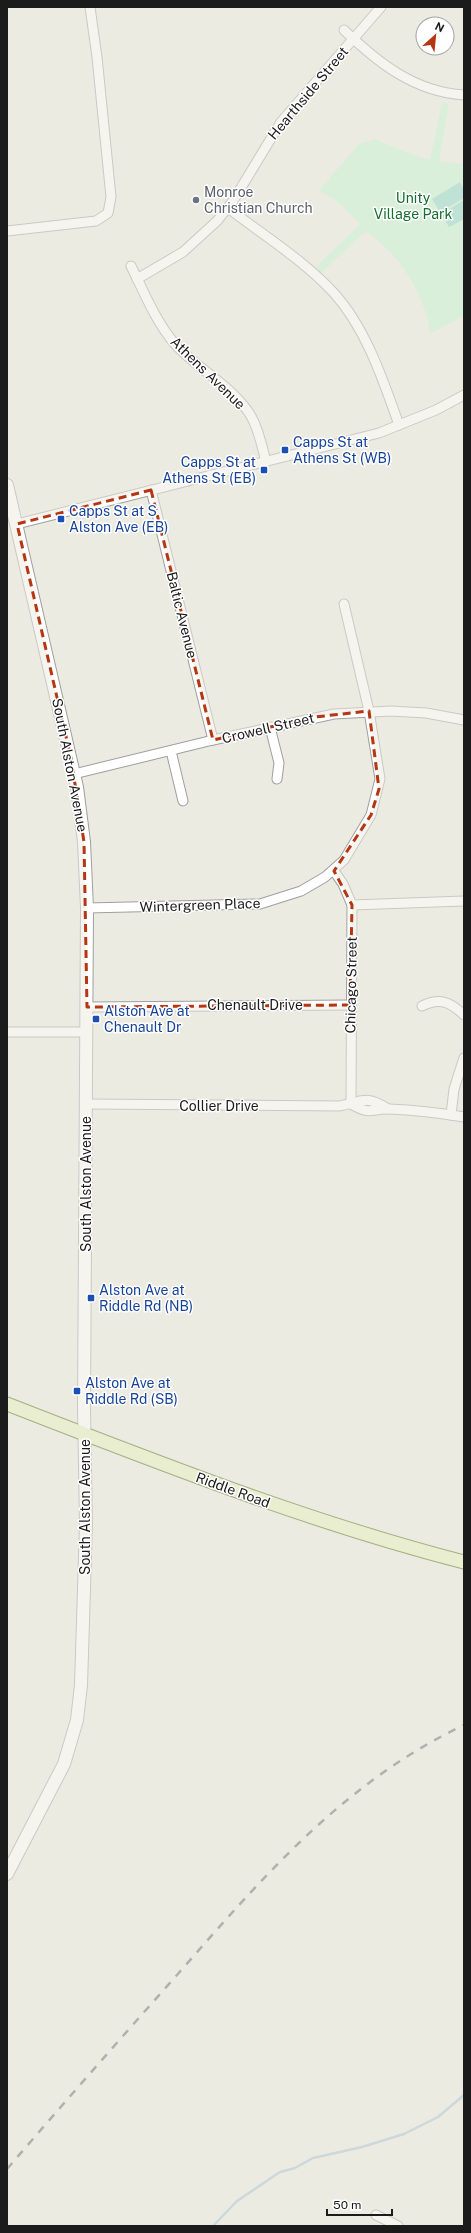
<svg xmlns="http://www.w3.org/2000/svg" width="471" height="2233" font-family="'Public Sans',sans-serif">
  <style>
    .park { fill: #c2f3d0 }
    .pitch { fill: #87d4c7 }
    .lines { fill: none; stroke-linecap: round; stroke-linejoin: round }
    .stream { stroke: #a6c1d6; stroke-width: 2.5 }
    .minor-casing { stroke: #9f9f9f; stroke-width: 11 }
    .tertiary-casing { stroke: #9f9f9f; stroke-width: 14 }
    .secondary-casing { stroke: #4a660f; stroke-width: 15 }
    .minor { stroke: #fff; stroke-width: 9 }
    .tertiary { stroke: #fff; stroke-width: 12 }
    .secondary { stroke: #e3f2b9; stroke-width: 13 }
    .rail { stroke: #696969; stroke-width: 2.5; stroke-dasharray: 8 8; stroke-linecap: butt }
    .marked { fill: none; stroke: #b43613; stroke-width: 3; stroke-dasharray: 8 5; stroke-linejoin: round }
    .worship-dot { fill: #6b7280; stroke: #fff; stroke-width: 1.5 }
    .transit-dot { fill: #1a4fb4; stroke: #fff; stroke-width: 1.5 }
    .labels { text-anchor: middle; stroke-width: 3; stroke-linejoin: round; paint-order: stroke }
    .street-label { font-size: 14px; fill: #1b1b1b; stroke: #fff }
    .worship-label { font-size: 14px; fill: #5b616d; stroke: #fff; text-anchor: start }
    .park-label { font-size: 14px; fill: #156d30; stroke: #fff }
    .transit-label { font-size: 14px; fill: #164399; stroke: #fff; text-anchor: start }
  </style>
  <rect width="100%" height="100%" fill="#ecebe2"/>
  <!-- park -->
  <path class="park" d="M442,102L449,103L439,161L464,164V316L430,334C428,306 408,269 387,249C381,243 373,237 366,231L321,273L316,267L360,224L339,203L319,190L359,144L375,139L402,151L430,160Z"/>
  <!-- pitch -->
  <g class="pitch">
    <path d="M460,182L464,189V198L440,212L432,199Z"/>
    <path d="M464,200V219L449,227L441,214Z"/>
  </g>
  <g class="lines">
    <!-- stream -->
    <path class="stream" d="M213,2226L237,2201L280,2172L295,2168L313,2158L362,2147L404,2134L438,2117L464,2095"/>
    <!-- minor casing -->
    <g class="minor-casing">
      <g id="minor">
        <path d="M344,30C378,63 415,92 464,95"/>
        <path d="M228,208C263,235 302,259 333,292C366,328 383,380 399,425"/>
        <path d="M7,231L96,221L108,213L111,197L97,57L90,7"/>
        <path d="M131,266C144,292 155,320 174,343C197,369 234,387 251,416C259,430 262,446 266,462"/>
        <path d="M137,279L183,252L217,221L233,201L281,122L381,7"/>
        <path d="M151,490L213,740"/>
        <path d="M17,524L379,433L436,410L464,395"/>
        <path d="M270,727L279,763L277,779"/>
        <path d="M171,751L183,801"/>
        <path d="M74,774L213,740L334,714L391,711L426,713L464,720"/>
        <path d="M334,871L343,884L352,905L351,1104"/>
        <path d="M352,905L464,901"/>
        <path d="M87,908L260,904L301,891L325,877L344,860L371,815L380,779L369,711L344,604"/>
        <path d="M422,1006C440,997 450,1002 464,1015"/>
        <path d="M87,1007L350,1005"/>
        <path d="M7,1032H87"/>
        <path d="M86,1104L339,1106C363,1102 365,1094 388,1109"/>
        <path d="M351,1104C371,1116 371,1108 389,1109C414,1110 440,1113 464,1117"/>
        <path d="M451,1115L454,1089L464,1058"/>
        <path d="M376,2215L398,2226"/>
      </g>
    </g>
    <!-- tertiary casing -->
    <g class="tertiary-casing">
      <path id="tertiary" d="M7,485L77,787L84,842L87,908L84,1407L86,1524L81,1685L77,1720L64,1764L7,1874"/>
    </g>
    <!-- secondary casing -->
    <g class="secondary-casing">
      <path id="secondary" d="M7,1404C157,1462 308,1522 464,1562"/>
    </g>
    <!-- minor -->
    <use href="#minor" class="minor"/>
    <!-- tertiary -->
    <use href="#tertiary" class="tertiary"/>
    <!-- secondary -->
    <use href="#secondary" class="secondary"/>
    <!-- rail -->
    <path class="rail" d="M7,2169C63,2104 120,2039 177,1975C263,1877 344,1782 464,1725"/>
  </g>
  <!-- marked area -->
  <path d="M0 0H471V2233H0ZM151,490L213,740L315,717L369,711L379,789L371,815L334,871L352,905L350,1005L87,1007L84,842L71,758L17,524Z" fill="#ecebe2" fill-opacity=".55" fill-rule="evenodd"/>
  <path class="marked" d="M151,490L213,740L315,717L369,711L379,789L371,815L334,871L352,905L350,1005L87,1007L84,842L71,758L17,524Z"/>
  <!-- markers -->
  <circle class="worship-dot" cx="196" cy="200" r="4"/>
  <g class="transit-dot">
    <rect x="281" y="446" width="8" height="8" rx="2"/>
    <rect x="260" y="466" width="8" height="8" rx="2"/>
    <rect x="57" y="515" width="8" height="8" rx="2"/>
    <rect x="92" y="1015" width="8" height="8" rx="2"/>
    <rect x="87" y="1294" width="8" height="8" rx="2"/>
    <rect x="73" y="1387" width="8" height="8" rx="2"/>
  </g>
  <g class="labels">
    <!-- street labels -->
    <g class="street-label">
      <text transform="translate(308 93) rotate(-50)" y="5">Hearthside Street</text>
      <text transform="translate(208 373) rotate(44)" y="5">Athens Avenue</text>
      <text transform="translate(182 615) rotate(76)" y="5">Baltic Avenue</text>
      <text transform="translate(268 728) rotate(-13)" y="5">Crowell Street</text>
      <text transform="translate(70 765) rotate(79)" y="5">South Alston Avenue</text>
      <text transform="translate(200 905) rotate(-2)" y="5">Wintergreen Place</text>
      <text transform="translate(351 985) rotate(-89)" y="5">Chicago Street</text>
      <text x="255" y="1010">Chenault Drive</text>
      <text x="219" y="1111">Collier Drive</text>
      <text transform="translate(86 1184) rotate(-90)" y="5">South Alston Avenue</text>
      <text transform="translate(233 1490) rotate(20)" y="5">Riddle Road</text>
      <text transform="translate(85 1507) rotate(-90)" y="5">South Alston Avenue</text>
    </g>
    <!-- worship labels -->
    <g class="worship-label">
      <text x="204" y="197">Monroe<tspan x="204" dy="16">Christian Church</tspan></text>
    </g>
    <!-- park labels -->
    <g class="park-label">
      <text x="413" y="203">Unity<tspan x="413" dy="16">Village Park</tspan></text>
    </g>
    <!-- transit labels -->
    <g class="transit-label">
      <text x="293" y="447">Capps St at<tspan x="293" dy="16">Athens St (WB)</tspan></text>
      <text x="256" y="467" text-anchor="end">Capps St at<tspan x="256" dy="16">Athens St (EB)</tspan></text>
      <text x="69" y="516">Capps St at S<tspan x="69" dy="16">Alston Ave (EB)</tspan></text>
      <text x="104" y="1016">Alston Ave at<tspan x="104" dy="16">Chenault Dr</tspan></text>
      <text x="99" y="1295">Alston Ave at<tspan x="99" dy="16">Riddle Rd (NB)</tspan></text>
      <text x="85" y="1388">Alston Ave at<tspan x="85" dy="16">Riddle Rd (SB)</tspan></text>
    </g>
  </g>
  <!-- border -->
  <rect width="471" height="2233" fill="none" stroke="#1b1b1b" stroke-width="16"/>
  <!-- north arrow -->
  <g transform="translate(435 36) rotate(27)"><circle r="19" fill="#ffffff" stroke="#a4a4a4"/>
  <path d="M0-3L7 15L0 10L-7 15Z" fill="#b43613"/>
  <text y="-6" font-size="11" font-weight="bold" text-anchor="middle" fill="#1b1b1b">N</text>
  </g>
  <!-- scale -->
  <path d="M327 2209v6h65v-6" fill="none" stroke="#1b1b1b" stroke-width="2"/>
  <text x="333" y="2209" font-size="12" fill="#1b1b1b" stroke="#ffffff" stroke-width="3" paint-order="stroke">50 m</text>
</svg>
